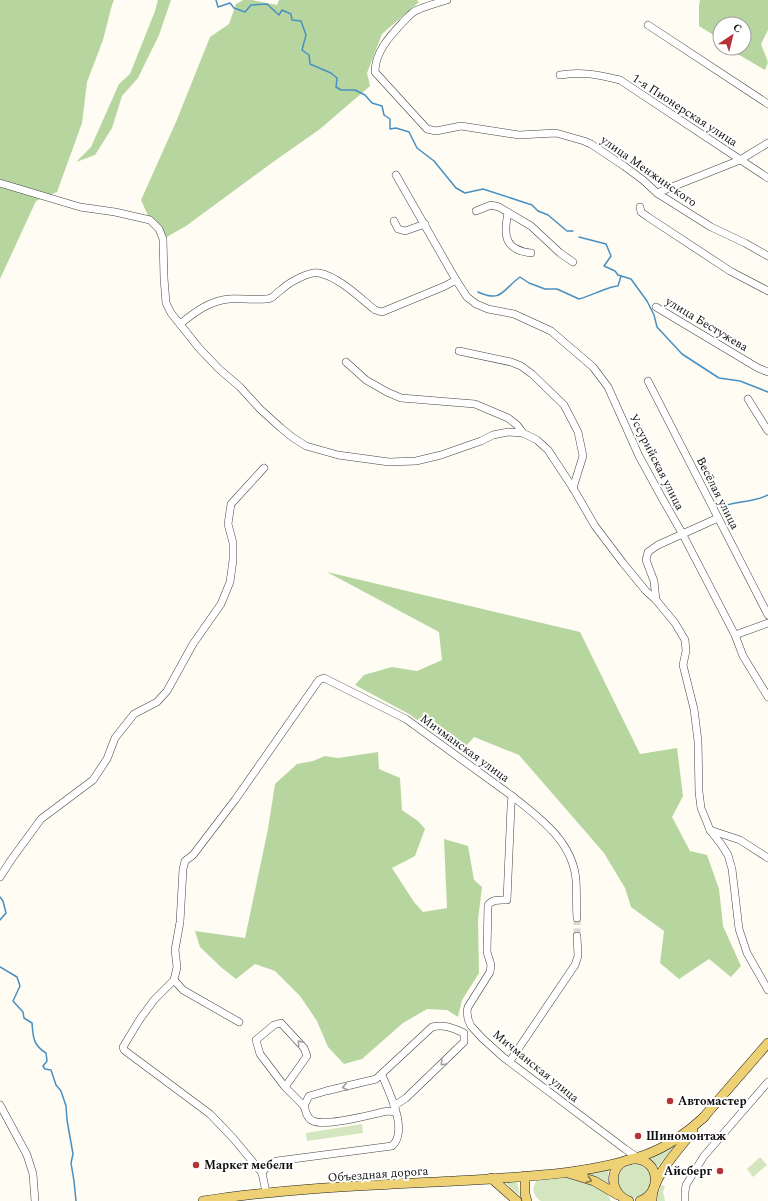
<svg xmlns="http://www.w3.org/2000/svg" width="768" height="1201" font-family="Spectral,serif">
  <style>
    .green { fill: #d3e6bf }
    .forest { fill: #b7d69f }
    .lines { fill: none; stroke-linecap: round; stroke-linejoin: round }
    .stream { stroke: #4990c2; stroke-width: 1.5 }
    .minor-tunnel { stroke: #dad9d1; stroke-width: 7; stroke-dasharray: 7 3.5; stroke-linecap: butt }
    .minor-casing { stroke: #434343; stroke-width: 8 }
    .major-casing { stroke: #212121; stroke-width: 10 }
    .minor { stroke: #fff; stroke-width: 7 }
    .major { stroke: #edd174; stroke-width: 9 }
    .oneway { stroke: #9f9f9f }
    .oneway2 { stroke: #8a7a47 }
    .poi-dot { fill: #b43337; stroke: #fff; stroke-width: 1.5 }
    .labels { text-anchor: middle; stroke-width: 4; stroke-linejoin: round; paint-order: stroke }
    .street-label { font-size: 12px; fill: #101010; stroke: #fff }
    .poi-label { font-size: 12px; font-weight: bold; fill: #101010; stroke: #fff; text-anchor: start }
  </style>
  <rect width="100%" height="100%" fill="#fefcf3"/>
  <!-- green -->
  <g class="green">
    <path d="M362,1124L363,1133L307,1141L306,1133Z"/>
    <path d="M676,1144L658,1167L650,1159Z"/>
    <path d="M760,1157L767,1165L753,1177L747,1169Z"/>
    <circle cx="634" cy="1181" r="17"/>
    <path d="M610,1168L608,1172V1185L582,1173Z"/>
    <path d="M569,1176C584,1180 605,1185 611,1201H541C532,1195 531,1187 538,1179Z"/>
    <path d="M516,1178L520,1195L501,1179Z"/>
    <path d="M661,1185L665,1186L663,1192L665,1201H657L658,1195Z"/>
  </g>
  <!-- forest -->
  <g class="forest">
    <path d="M0,0H114L112,5L103,40L87,82L82,123L57,192L36,201L0,279Z"/>
    <path d="M158,0H171L159,35L138,78L122,96L112,128L95,155L76,162L91,147L119,84L130,74L155,11Z"/>
    <path d="M243,0H252L277,5L279,0H417L419,2L382,34L367,73L370,86L320,129L273,162L186,226L163,239L150,220L141,200L176,122L210,37L229,24L236,4Z"/>
    <path d="M700,0H768V30L761,44L768,62L765,70L741,56L731,52L728,48H744V24H720V39L699,26V6Z"/>
    <path d="M327,572L580,632L640,754L677,748L683,796L672,817L690,851L707,855L719,889L723,926L741,966L731,977L709,959L679,979L660,963L664,931L631,907L625,888L604,853L519,755L474,737L461,752L409,714L355,685L364,675L392,667L417,671L442,660L439,632Z"/>
    <path d="M378,752L379,769L400,778L402,810L418,821L425,829L415,856L392,868L414,902L423,912L447,908L444,839L468,846L474,880L482,887L478,920L479,973L462,1000L458,1017L447,1010L427,1009L403,1023L362,1059L344,1064L328,1047L317,1021L300,996L275,971L255,964L236,979L222,968L200,947L195,931L245,938L268,829L275,784L297,764L313,761L325,756L338,758Z"/>
  </g>
  <g class="lines">
    <!-- stream -->
    <g class="stream">
      <path d="M216,0L218,7L230,3L234,8L245,12L251,5L267,4L279,15L282,10L291,14L292,20L301,21L306,35L302,50L309,55L310,64L331,73L337,78L336,87L341,90H355L365,95L372,103L382,106L384,115L390,119V129L396,128L409,132L417,148L434,161L456,188L465,193L483,189L532,205L538,211L548,215L567,231H573"/>
      <path d="M579,237L606,244L611,256L604,266L615,271L618,275L631,279L647,301L654,315L657,327L682,354L719,378L740,381L768,392"/>
      <path d="M478,292C502,303 502,290 520,277L529,283L545,289H557L579,299C588,297 612,285 618,286L621,276"/>
      <path d="M724,506C739,501 754,502 768,495"/>
      <path d="M0,897L3,901L6,913L0,920"/>
      <path d="M0,967L17,977L20,986L13,1001L23,1012L24,1018L32,1023C33,1037 33,1045 46,1053L47,1061L43,1066L45,1069L51,1070L56,1085L61,1091L66,1106L67,1120L73,1154L71,1163L74,1181L76,1201"/>
    </g>
    <!-- minor-tunnel -->
    <path class="minor-tunnel" d="M577,918V936"/>
    <!-- minor casing -->
    <g class="minor-casing">
      <g id="minor">
        <path d="M447,0C437,3 427,6 417,10C412,12 407,18 403,22C390,36 375,52 375,72L427,129L436,131L461,126L519,135L556,133L584,141L591,144L624,166L643,180L657,193L711,227L745,243L768,256"/>
        <path d="M648,25L768,104"/>
        <path d="M560,75C581,71 599,75 620,80L768,178"/>
        <path d="M396,175L456,280L467,297L476,304L488,309L514,314L551,331L593,367L608,387L639,456L662,498L682,533L735,635L743,656L768,697"/>
        <path d="M0,183L80,207L115,212L150,220L159,229L163,239L164,278L166,303L171,313L199,348L219,369L240,387L260,409L281,428L292,437L306,446L338,455L389,462L416,461L441,455L481,441L493,435L508,432L523,433L537,440L548,450L573,488L595,526L623,563L646,591L656,600"/>
        <path d="M657,193L740,160L768,143"/>
        <path d="M640,207L641,212L648,217L730,271L768,291"/>
        <path d="M476,211L491,205L499,207L531,226L560,253L573,262"/>
        <path d="M508,213C503,236 505,250 531,253"/>
        <path d="M394,221L398,229L405,231L425,224"/>
        <path d="M656,307L758,368L768,372"/>
        <path d="M180,324C195,312 209,301 229,299C238,298 264,301 271,298C275,296 277,292 281,290C288,283 309,271 319,273C339,277 360,298 375,310L382,312L445,286L456,280"/>
        <path d="M459,351L511,362L521,366L532,374L564,405L578,432L583,456L573,488"/>
        <path d="M346,362L366,380L387,392L401,398L475,404L508,418L517,425L523,433"/>
        <path d="M648,381L768,615"/>
        <path d="M748,399L768,431"/>
        <path d="M718,518L658,545L648,552L646,560L654,581L656,600L675,623L685,640L686,651L683,665L694,709L698,741L699,792L701,808L710,830L721,844L728,855L732,869L739,929L747,953L768,990"/>
        <path d="M735,635L768,623"/>
        <path d="M512,796C540,818 573,842 576,880C577,893 576,905 577,918"/>
        <path d="M710,830L740,840L768,858"/>
        <path d="M0,877L11,860L41,819L93,780L107,759L115,738L134,714L157,702L167,691L193,644L221,604L230,582L233,560V543L228,524L231,504L264,468"/>
        <path d="M174,980L183,990L239,1022"/>
        <path d="M510,1061L575,965L578,956L577,936"/>
        <path d="M285,1087L307,1056L304,1048L281,1023L274,1025L256,1040L260,1054L285,1087L304,1106"/>
        <path d="M0,1105L27,1155L33,1174L35,1201"/>
        <path d="M394,1106L406,1098L464,1042V1033C453,1028 444,1024 432,1027L376,1079L326,1091L309,1096L304,1106C306,1112 307,1119 313,1121C327,1127 372,1114 388,1111L395,1112"/>
        <path d="M262,1173L268,1165L277,1161L392,1146C409,1131 389,1092 382,1075"/>
        <path d="M266,1192L262,1173L233,1138L210,1114L124,1050L123,1047L140,1019L154,1000L174,980L177,967L175,950L180,922L183,869L185,861L193,855L235,800L319,680L324,678L406,719L512,796L511,806L507,900C499,900 493,899 488,905L487,952L491,965L490,972L468,1007L467,1011L468,1019L471,1026L482,1038L503,1057L625,1149L640,1159"/>
        <path d="M685,1201V1192L686,1185L704,1156L768,1082"/>
      </g>
    </g>
    <!-- major casing -->
    <g class="major-casing">
      <g id="major">
        <path d="M702,1119L768,1043"/>
        <path d="M568,1173L594,1181L618,1195"/>
        <path d="M525,1176V1194L527,1201"/>
        <path d="M491,1178L517,1201"/>
        <path d="M203,1201C293,1187 384,1185 474,1180C531,1176 591,1174 645,1155C667,1147 688,1132 705,1116"/>
        <path d="M629,1201C605,1192 610,1157 636,1159C660,1161 662,1193 640,1201"/>
        <path d="M652,1201C651,1178 679,1149 693,1131"/>
      </g>
    </g>
    <!-- minor -->
    <use href="#minor" class="minor"/>
    <!-- major -->
    <use href="#major" class="major"/>
  </g>
  <!-- one-way arrows -->
  <defs><path id="oneway-chevron" d="M-2-3.5L2.5 0L-2 3.5" fill="none" stroke-width="1.6" stroke-linecap="round" stroke-linejoin="round"/></defs>
  <g class="oneway">
    <use href="#oneway-chevron" transform="translate(300 1043) rotate(-131)"/>
    <use href="#oneway-chevron" transform="translate(443 1063) rotate(135)"/>
    <use href="#oneway-chevron" transform="translate(345 1087) rotate(168)"/>
  </g>
  <use class="oneway2" href="#oneway-chevron" transform="translate(589 1180) rotate(21)"/>
  <!-- markers -->
  <g class="poi-dot">
    <circle cx="670" cy="1101" r="4"/>
    <circle cx="638" cy="1136" r="4"/>
    <circle cx="196" cy="1165" r="4"/>
    <circle cx="720" cy="1171" r="4"/>
  </g>
  <g class="labels">
    <!-- street labels -->
    <g class="street-label">
      <text transform="translate(685 110) rotate(33)" y="4">1-я Пионерская улица</text>
      <text transform="translate(649 171) rotate(35)" y="4">улица Менжинского</text>
      <text transform="translate(707 324) rotate(31)" y="4">улица Бестужева</text>
      <text transform="translate(657 462) rotate(63)" y="4">Уссурийская улица</text>
      <text transform="translate(718 493) rotate(63)" y="4">Весёлая улица</text>
      <text transform="translate(465 748) rotate(36)" y="4">Мичманская улица</text>
      <text transform="translate(536 1066) rotate(39)" y="4">Мичманская улица</text>
      <text transform="translate(378 1174) rotate(-4)" y="4">Объездная дорога</text>
    </g>
    <!-- poi labels -->
    <g class="poi-label">
      <text x="678" y="1105">Автомастер</text>
      <text x="646" y="1140">Шиномонтаж</text>
      <text x="204" y="1169">Маркет мебели</text>
      <text x="712" y="1175" text-anchor="end">Айсберг</text>
    </g>
  </g>
  <!-- north arrow -->
  <g transform="translate(732 36) rotate(35)"><circle r="19" fill="#ffffff" stroke="#9f9f9f"/>
  <path d="M0-3L7 15L0 10L-7 15Z" fill="#b43337"/>
  <text y="-6" font-size="11" font-weight="bold" text-anchor="middle" fill="#101010">С</text>
  </g>
</svg>
